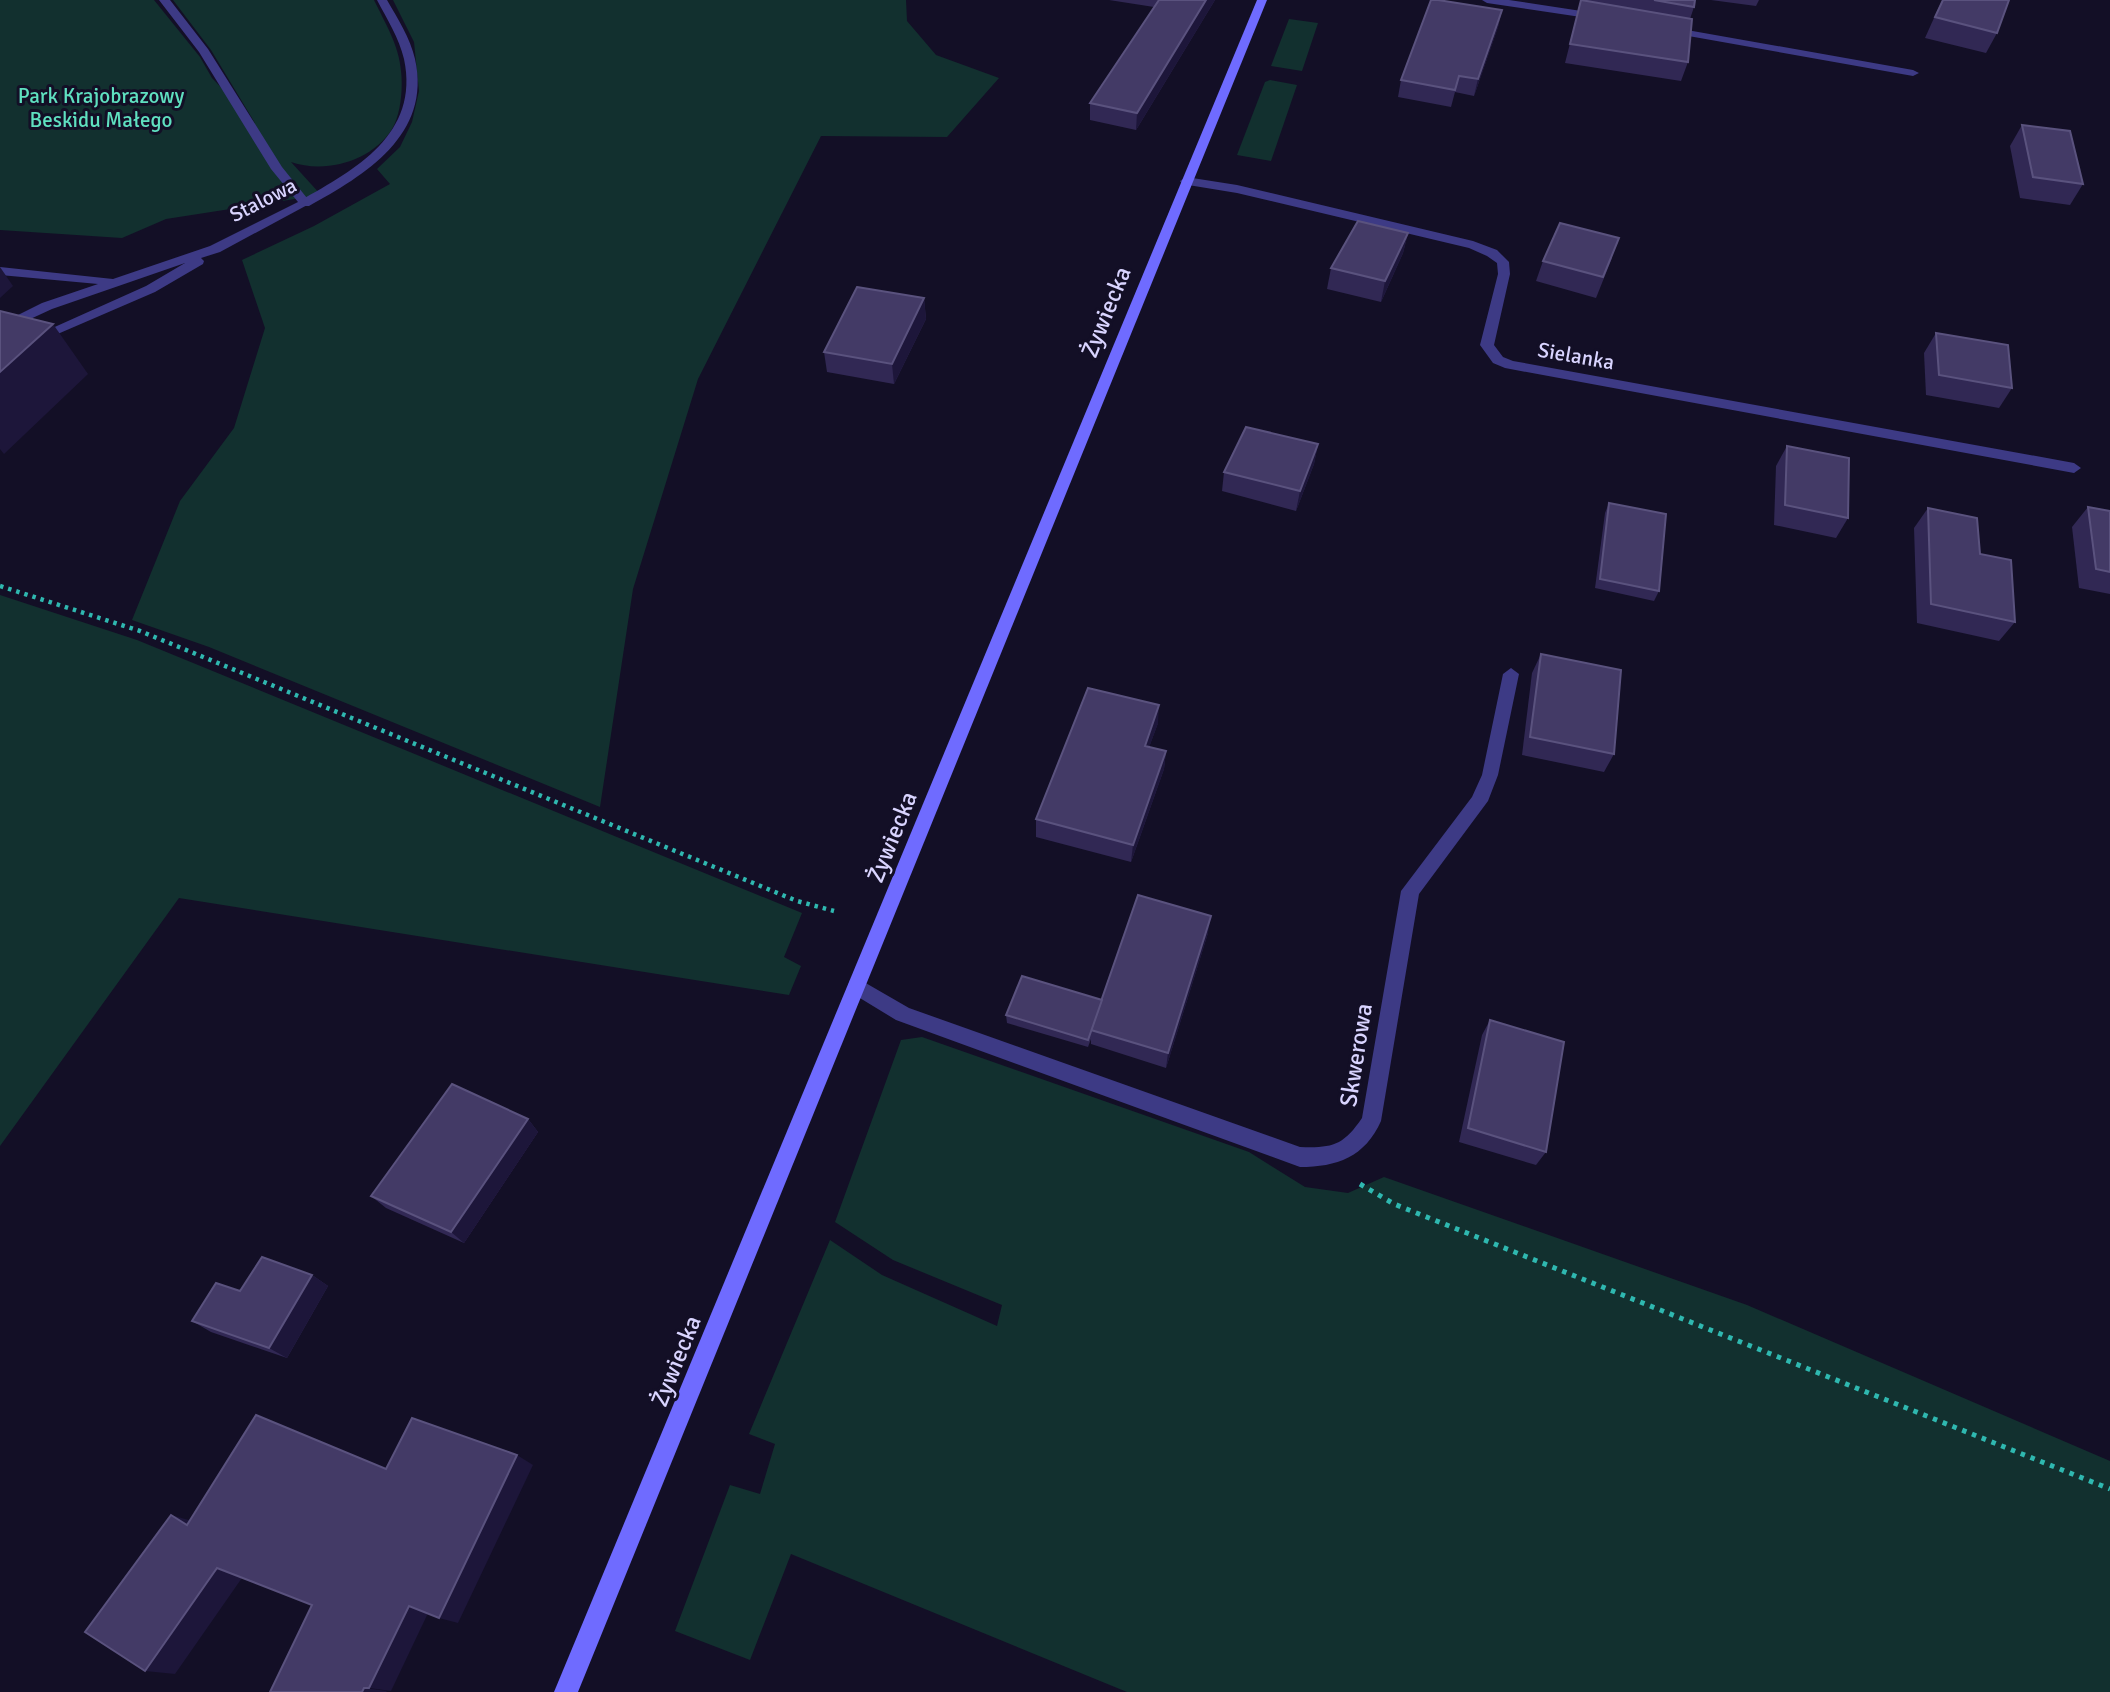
<svg xmlns="http://www.w3.org/2000/svg" width="2110" height="1692" font-family="Signika,sans-serif">
  <style>
    .green { fill: #12302f }
    .lines { fill: none; stroke-linecap: round; stroke-linejoin: round }
    .path-far1 { stroke: #2fb8b0; stroke-width: 4.5; stroke-dasharray: 3.5 5; stroke-linecap: butt }
    .path { stroke: #2fb8b0; stroke-width: 5; stroke-dasharray: 4.5 6; stroke-linecap: butt }
    .service { fill: #3d3a85; fill-rule: evenodd }
    .minor { fill: #3d3a85; fill-rule: evenodd }
    .secondary { fill: #6f6bff; fill-rule: evenodd }
    .wall { fill: #312854 }
    .shaded-wall { fill: #1d163a }
    .building { fill: #433a66; stroke: #5a527e; stroke-width: 2 }
    .labels { text-anchor: middle; stroke-width: 6; stroke-linejoin: round; paint-order: stroke }
    .far-park-label { font-size: 21px; fill: #5fe0c0; stroke: #130f26 }
    .far-street-label { font-size: 21px; fill: #d9d4ff; stroke: #130f26 }
    .street-label { font-size: 24px; fill: #d9d4ff; stroke: #130f26 }
  </style>
  <rect width="100%" height="100%" fill="#130f26"/>
  <!-- green -->
  <g class="green">
    <path d="M0,0H154L200,57L212,78L255,123L211,50L173,0H374C385,23 399,45 401,71C403,88 401,114 392,129C372,161 326,174 291,162L321,195L166,219L122,238L0,230Z"/>
    <path d="M393,0H906L907,21L936,55L999,78L947,137L821,136L698,379L633,589L600,807L209,647L132,620L180,501L234,428L265,328L242,260L314,226L390,184L377,169L400,147L412,122L419,91L414,42Z"/>
    <path d="M1289,19L1318,23L1302,71L1271,66Z"/>
    <path d="M1270,80L1297,85L1271,161L1237,155L1265,82Z"/>
    <path d="M0,595L137,640L802,913L784,957L801,966L789,995L179,898L0,1146Z"/>
    <path d="M922,1037L1249,1152L1305,1187L1348,1193L1384,1177L1747,1305L2110,1461V1692H1127L791,1554L750,1660L675,1631L730,1485L760,1494L775,1444L749,1434L830,1240L882,1275L997,1326L1002,1305L893,1260L835,1222L901,1040Z"/>
  </g>
  <g class="lines">
    <!-- path-far1 -->
    <path class="path-far1" d="M0,586L140,631L797,901L834,911"/>
    <!-- path -->
    <path class="path" d="M1360,1184L1394,1204L2110,1489"/>
    <!-- service -->
    <path class="service" d="M159,0H170L208,49L282,167L311,203L220,252L201,258L204,261L203,264L155,292L53,336L0,365V355L19,343L146,286L185,263L52,309L0,333V324L42,303L98,284L0,275V267L113,279L210,246L298,202L271,169L199,52Z"/>
    <!-- minor -->
    <g class="minor">
      <path d="M377,0H387C398,19 410,38 415,59C432,135 365,175 309,206H301V200C355,170 420,134 404,59C399,38 387,19 377,0Z"/>
      <path d="M1482,0H1509L1601,14L1606,17L1601,20L1487,3Z"/>
      <path d="M1670,27L1913,70L1919,73L1913,76L1666,32V28Z"/>
      <path d="M1186,177L1237,185L1473,241L1497,250L1509,262L1510,274L1494,345L1503,357L1513,361L2074,463L2081,468L2074,473L1505,368L1493,363L1480,345L1498,274L1497,263L1487,256L1469,248L1237,193L1182,184L1180,181Z"/>
      <path d="M1511,668L1519,674L1498,775L1488,801L1419,894L1381,1121C1365,1157 1337,1167 1300,1167L896,1020L850,992L848,986L850,980L857,978L909,1008L1300,1147C1332,1148 1343,1146 1362,1118L1401,891L1472,797L1482,775L1503,674Z"/>
    </g>
    <!-- secondary -->
    <path class="secondary" d="M1257,0H1267L578,1692H554Z"/>
  </g>
  <!-- wall -->
  <g class="wall">
    <path d="M1109,0H1215L1136,130L1090,120V103L1154,7Z"/>
    <path d="M1581,0H1695L1694,7L1690,19L1688,62L1681,81L1565,63Z"/>
    <path d="M1711,0H1759L1756,6Z"/>
    <path d="M1942,0H2009L1997,33L1986,53L1925,38Z"/>
    <path d="M1502,10L1498,27L1474,96L1455,92L1451,107L1398,97L1401,80Z"/>
    <path d="M2022,125L2083,184L2070,205L2020,198L2010,146Z"/>
    <path d="M1408,233L1403,253L1381,302L1327,289L1331,268Z"/>
    <path d="M1612,258L1596,298L1536,281L1543,261Z"/>
    <path d="M924,298L926,319L894,384L827,372L824,352Z"/>
    <path d="M1936,333L2012,388L1999,408L1926,395L1924,353Z"/>
    <path d="M1318,444L1314,464L1296,511L1222,491L1224,472Z"/>
    <path d="M1787,446L1848,518L1836,538L1774,525L1776,466Z"/>
    <path d="M1609,503L1659,591L1654,601L1595,588L1605,513Z"/>
    <path d="M2088,507L2110,511V594L2079,588L2072,527Z"/>
    <path d="M1928,508L1980,554L2015,622L1999,641L1917,623L1914,528Z"/>
    <path d="M1541,654L1614,754L1604,772L1522,755L1532,673Z"/>
    <path d="M1158,723L1149,747L1166,751L1164,769L1131,862L1036,837V819Z"/>
    <path d="M1208,933L1166,1068L1091,1044V1039L1088,1047L1007,1023L1006,1015L1102,1000Z"/>
    <path d="M1490,1020L1546,1152L1536,1165L1459,1142L1482,1035Z"/>
    <path d="M528,1119L538,1132L464,1243L386,1208L371,1196Z"/>
    <path d="M312,1275L328,1286L287,1358L211,1332L192,1321L240,1291Z"/>
  </g>
  <!-- shaded-wall -->
  <g class="shaded-wall">
    <path d="M1206,0H1215L1136,130L1137,113Z"/>
    <path d="M1502,10L1498,27L1474,96L1478,79Z"/>
    <path d="M1408,233L1403,253L1381,302L1385,281Z"/>
    <path d="M0,267L13,286L0,298Z"/>
    <path d="M924,298L926,319L894,384L892,364Z"/>
    <path d="M53,324L88,374L4,454L0,449V372Z"/>
    <path d="M1318,444L1314,464L1296,511L1300,491Z"/>
    <path d="M1159,705L1158,723L1143,764L1145,746Z"/>
    <path d="M1166,751L1164,769L1131,862L1133,845Z"/>
    <path d="M1211,916L1208,933L1166,1068L1168,1053Z"/>
    <path d="M528,1119L538,1132L464,1243L451,1232Z"/>
    <path d="M312,1275L328,1286L287,1358L269,1348Z"/>
    <path d="M517,1455L533,1465L458,1623L439,1618Z"/>
    <path d="M171,1515L199,1523L187,1525Z"/>
    <path d="M217,1568L244,1575L175,1674L145,1671Z"/>
    <path d="M409,1606L429,1611L391,1691L369,1688Z"/>
    <path d="M364,1688L387,1691L386,1692H362Z"/>
  </g>
  <!-- building -->
  <g class="building">
    <path d="M1159,0H1206L1137,113L1090,103Z"/>
    <path d="M1431,0H1438L1502,10L1478,79L1459,76L1455,90L1401,80Z"/>
    <path d="M1581,0L1692,19L1688,62L1570,44Z"/>
    <path d="M1654,0H1695L1694,7Z"/>
    <path d="M1943,0H2009L1997,33L1935,17Z"/>
    <path d="M2022,125L2070,131L2083,184L2033,177Z"/>
    <path d="M1358,221L1408,233L1385,281L1331,268Z"/>
    <path d="M1560,223L1619,238L1603,277L1543,261Z"/>
    <path d="M857,287L924,298L892,364L824,352Z"/>
    <path d="M0,311L53,324L0,372Z"/>
    <path d="M1936,333L2008,345L2012,388L1939,375Z"/>
    <path d="M1246,427L1318,444L1300,491L1224,472Z"/>
    <path d="M1787,446L1849,458L1848,518L1785,505Z"/>
    <path d="M1609,503L1666,514L1659,591L1600,579Z"/>
    <path d="M2088,507L2110,511V572L2096,569Z"/>
    <path d="M1928,508L1977,518L1980,554L2011,560L2015,622L1931,604Z"/>
    <path d="M1541,654L1621,670L1614,754L1530,737Z"/>
    <path d="M1088,688L1159,705L1145,746L1166,751L1133,845L1036,819Z"/>
    <path d="M1138,895L1211,916L1168,1053L1091,1030Z"/>
    <path d="M1022,976L1102,1000L1088,1040L1006,1015Z"/>
    <path d="M1490,1020L1564,1042L1546,1152L1468,1128Z"/>
    <path d="M452,1084L528,1119L451,1232L371,1196Z"/>
    <path d="M262,1257L312,1275L269,1348L192,1321L216,1283L240,1291Z"/>
    <path d="M256,1415L386,1469L412,1418L517,1455L439,1618L409,1606L369,1688H364L362,1692H270L312,1605L217,1568L145,1671L85,1632L171,1515L187,1525Z"/>
  </g>
  <g class="labels">
    <!-- far-park labels -->
    <g class="far-park-label">
      <text x="101" y="103">Park Krajobrazowy<tspan x="101" dy="24">Beskidu Małego</tspan></text>
    </g>
    <!-- far-street labels -->
    <g class="far-street-label">
      <text transform="translate(263 200) rotate(-27)" y="7">Stalowa</text>
      <text transform="translate(1576 356) rotate(10)" y="7">Sielanka</text>
    </g>
    <!-- street labels -->
    <g class="street-label">
      <text transform="translate(1106 312) rotate(-68)" y="8">Żywiecka</text>
      <text transform="translate(892 837) rotate(-68)" y="8">Żywiecka</text>
      <text transform="translate(1356 1055) rotate(-81)" y="8">Skwerowa</text>
      <text transform="translate(676 1361) rotate(-68)" y="8">Żywiecka</text>
    </g>
  </g>
</svg>
